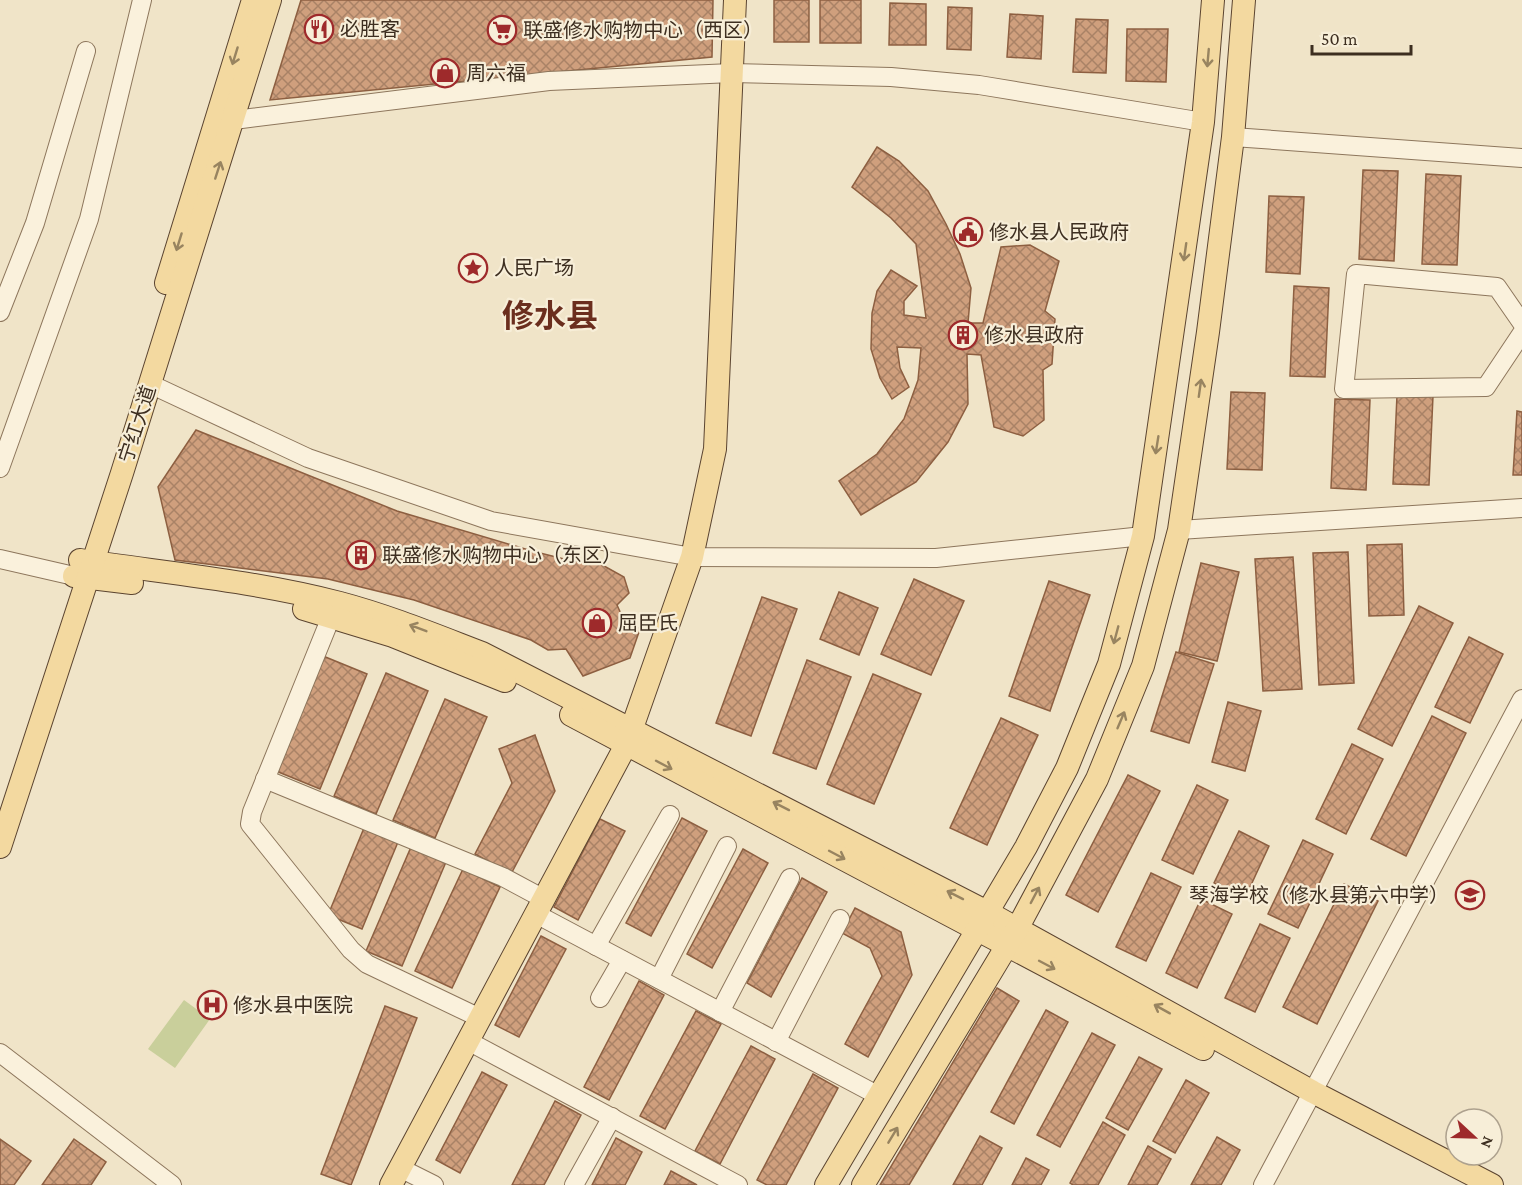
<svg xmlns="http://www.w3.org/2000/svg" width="1522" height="1185" font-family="'Crimson Pro','Noto Sans SC',serif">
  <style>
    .park { fill: #c9cf9b }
    .building { fill: url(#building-cross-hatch); stroke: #8d5f41; stroke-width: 1.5 }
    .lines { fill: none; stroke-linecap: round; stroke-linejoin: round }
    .minor-casing { stroke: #8d765c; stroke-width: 20 }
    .major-casing { stroke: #5b4430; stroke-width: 24 }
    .minor { stroke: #faf1dc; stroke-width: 18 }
    .major { stroke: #f3d9a0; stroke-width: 22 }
    .oneway { stroke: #988460 }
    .labels { text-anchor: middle; stroke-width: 4.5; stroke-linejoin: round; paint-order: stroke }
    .poi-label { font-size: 20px; fill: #3d2e20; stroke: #f7eed8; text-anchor: start }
    .street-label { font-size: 20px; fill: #3d2e20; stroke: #f7eed8 }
    .town-label { font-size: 32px; font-weight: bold; fill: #6b2e1e; stroke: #f7eed8 }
  </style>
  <defs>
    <pattern id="building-cross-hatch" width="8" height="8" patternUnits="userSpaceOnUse" patternTransform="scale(1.5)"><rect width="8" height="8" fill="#cf9f7d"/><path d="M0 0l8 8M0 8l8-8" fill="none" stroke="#a98266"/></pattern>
  </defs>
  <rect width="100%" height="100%" fill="#f0e4c8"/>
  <!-- park -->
  <path class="park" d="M184,1000L210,1019L175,1068L148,1049Z"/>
  <!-- building -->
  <g class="building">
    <path d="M301,0H713L712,57L270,100Z"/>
    <rect x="774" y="0" width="35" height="42"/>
    <rect x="820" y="0" width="41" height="43"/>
    <path d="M890,3L926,4V45H889Z"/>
    <path d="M948,7L972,8L971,50L947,49Z"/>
    <path d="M1010,14L1043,16L1041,59L1007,57Z"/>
    <path d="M1076,19L1108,20L1106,73L1073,72Z"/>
    <path d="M1127,29H1168L1166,82L1126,81Z"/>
    <path d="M877,147L899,161L928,191L946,224L960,254L971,288L968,323H983L1001,247L1030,245L1059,261L1045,311L1055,319L1052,364L1043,370L1044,420L1023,436L994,427L981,355L967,354L968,404L948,442L916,482L861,515L839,481L877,454L904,419L918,380L921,348L897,347L900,368L909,387L892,399L880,378L871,349L872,313L877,291L891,270L917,286L904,301V315L926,318L916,244L891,218L852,187Z"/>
    <path d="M1363,170L1398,171L1394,261L1359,259Z"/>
    <path d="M1426,174L1461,176L1457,265L1422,264Z"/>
    <path d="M1269,196L1304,197L1300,274L1266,272Z"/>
    <path d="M1294,286L1329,288L1325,377L1290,376Z"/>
    <path d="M1231,392L1265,393L1262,470L1227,469Z"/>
    <path d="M1397,395L1433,396L1429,485L1393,484Z"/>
    <path d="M1335,399L1370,400L1366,490L1331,488Z"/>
    <path d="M1517,411L1522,412V475H1513Z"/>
    <path d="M196,430L397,511L532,551L572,561L597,562L624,577L629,593L617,605L622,616L640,629L630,658L583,676L566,649L548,650L531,640L414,600L328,579L175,560L158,487Z"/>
    <path d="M1402,544L1404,615L1369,616L1367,545Z"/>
    <path d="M1348,552L1354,683L1319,685L1313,553Z"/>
    <path d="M1293,557L1302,689L1263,691L1255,559Z"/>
    <path d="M1201,563L1239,572L1217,661L1179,652Z"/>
    <path d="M914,579L964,601L931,675L881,654Z"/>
    <path d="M1049,581L1090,595L1050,711L1009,696Z"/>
    <path d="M839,592L878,608L859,655L820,639Z"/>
    <path d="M762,597L797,609L751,736L716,723Z"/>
    <path d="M1419,606L1453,623L1392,746L1358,729Z"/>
    <path d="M1469,637L1503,654L1470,723L1435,707Z"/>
    <path d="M1176,652L1214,664L1189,743L1151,731Z"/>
    <path d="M323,656L367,674L320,789L276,771Z"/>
    <path d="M807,660L851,677L816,769L773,753Z"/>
    <path d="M386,673L428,691L376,814L334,796Z"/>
    <path d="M873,674L921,694L874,804L827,784Z"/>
    <path d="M445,699L487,717L435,838L393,820Z"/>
    <path d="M1228,702L1261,711L1245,771L1212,762Z"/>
    <path d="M1432,716L1466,733L1406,856L1371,839Z"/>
    <path d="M1001,718L1038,735L987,845L950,828Z"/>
    <path d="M535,735L555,791L511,874L475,854L512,783L499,749Z"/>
    <path d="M1352,744L1383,759L1346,834L1316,819Z"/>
    <path d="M1128,775L1160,791L1098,912L1066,895Z"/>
    <path d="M1197,785L1228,800L1193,874L1162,860Z"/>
    <path d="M682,818L707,831L651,936L626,923Z"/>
    <path d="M600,819L625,831L578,920L554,907Z"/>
    <path d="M364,828L398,842L362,929L328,915Z"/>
    <path d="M1239,831L1269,846L1245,898L1214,883Z"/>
    <path d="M1303,840L1333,854L1298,928L1268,914Z"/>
    <path d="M411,847L446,862L402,966L366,951Z"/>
    <path d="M743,849L768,863L712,968L687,954Z"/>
    <path d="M463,869L500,887L452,988L415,971Z"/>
    <path d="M1151,873L1181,887L1146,961L1116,947Z"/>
    <path d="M802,878L827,892L771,997L747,983Z"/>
    <path d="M1344,884L1378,901L1317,1024L1283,1007Z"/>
    <path d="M1201,899L1232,914L1197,988L1166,973Z"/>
    <path d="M855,908L901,932L912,975L868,1057L845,1044L882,976L870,948L842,933Z"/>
    <path d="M1260,924L1290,938L1255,1012L1225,998Z"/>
    <path d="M541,936L566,949L519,1037L495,1025Z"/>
    <path d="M639,981L664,995L609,1100L584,1087Z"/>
    <path d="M997,988L1019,1001L909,1185H880Z"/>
    <path d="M385,1006L417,1018L351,1185L321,1174Z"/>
    <path d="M1046,1010L1068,1022L1014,1124L991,1112Z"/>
    <path d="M696,1011L721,1024L665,1129L640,1116Z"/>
    <path d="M1092,1033L1115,1045L1060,1147L1037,1135Z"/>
    <path d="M751,1046L775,1059L720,1164L695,1151Z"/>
    <path d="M1139,1057L1162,1069L1128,1130L1106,1118Z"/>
    <path d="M482,1072L507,1085L460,1173L436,1160Z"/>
    <path d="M813,1074L838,1088L786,1185H767L757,1180Z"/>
    <path d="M1186,1080L1209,1093L1175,1153L1153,1141Z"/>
    <path d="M555,1101L581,1115L544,1185H512Z"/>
    <path d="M1103,1122L1125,1135L1098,1185H1073L1070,1183Z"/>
    <path d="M980,1136L1002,1148L982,1185H953Z"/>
    <path d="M1217,1137L1240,1150L1221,1185H1191Z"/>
    <path d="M616,1138L642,1152L625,1185H592Z"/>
    <path d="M0,1139L31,1161L14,1185H0Z"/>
    <path d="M74,1139L106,1162L91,1185H42Z"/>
    <path d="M1148,1146L1171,1159L1157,1185H1128Z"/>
    <path d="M1026,1158L1049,1170L1041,1185H1012Z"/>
    <path d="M671,1171L697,1185H664Z"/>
  </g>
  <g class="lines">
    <!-- minor casing -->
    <g class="minor-casing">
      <g id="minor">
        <path d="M234,120L549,81L732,73L891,77L979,85L1203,122"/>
        <path d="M1233,137L1522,158"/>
        <path d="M0,312L35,223L86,51"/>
        <path d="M1522,323L1497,287L1356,274L1344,389L1486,387L1522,333"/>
        <path d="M150,384L308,458L491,521L692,557L936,558L1143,536"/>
        <path d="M0,468L89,219L142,0"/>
        <path d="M1179,530L1522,508"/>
        <path d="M0,559L74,576"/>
        <path d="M339,606L331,617L252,812L250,824L351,950L367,964L480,1018"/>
        <path d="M265,779L503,877L544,899"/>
        <path d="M536,914L879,1096"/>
        <path d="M596,946L670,815"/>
        <path d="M659,979L727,846"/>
        <path d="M600,998L622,960"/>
        <path d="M720,1012L790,878"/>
        <path d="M468,1041L738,1185"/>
        <path d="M776,1042L840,919"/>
        <path d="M0,1053L172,1185"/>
        <path d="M400,1168L434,1185"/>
        <path d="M574,1185L612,1117"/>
        <path d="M1263,1185L1522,699"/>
      </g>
    </g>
    <!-- major casing -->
    <g class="major-casing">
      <g id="major">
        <path d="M166,283L253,0"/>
        <path d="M80,560C166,573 255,581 340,603C389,616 435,635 482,653L987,912L1313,1092L1492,1185"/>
        <path d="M74,576L132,583"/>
        <path d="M304,609L393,636L505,681"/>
        <path d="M571,715L1203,1049"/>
        <path d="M0,847L122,473L270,0"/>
        <path d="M391,1185L626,745L692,557L715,449L735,0"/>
        <path d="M826,1185L1026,847L1067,768L1109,664L1143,536L1203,122L1213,0"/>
        <path d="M863,1185L1017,929L1097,779L1143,666L1179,530L1208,332L1233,137L1244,0"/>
      </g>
    </g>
    <!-- minor -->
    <use href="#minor" class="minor"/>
    <!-- major -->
    <use href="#major" class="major"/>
  </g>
  <!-- one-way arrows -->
  <defs><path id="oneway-shaft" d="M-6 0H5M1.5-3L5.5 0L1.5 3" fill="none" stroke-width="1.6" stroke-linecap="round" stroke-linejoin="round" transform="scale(1.5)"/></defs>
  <g class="oneway">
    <use href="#oneway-shaft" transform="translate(235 56) rotate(107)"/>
    <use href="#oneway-shaft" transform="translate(1208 58) rotate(95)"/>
    <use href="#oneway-shaft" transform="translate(218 170) rotate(-72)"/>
    <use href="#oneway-shaft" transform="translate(179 242) rotate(107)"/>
    <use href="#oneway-shaft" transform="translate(1185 252) rotate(98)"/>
    <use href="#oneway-shaft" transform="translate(1200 388) rotate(-82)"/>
    <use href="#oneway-shaft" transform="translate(1157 445) rotate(99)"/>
    <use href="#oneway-shaft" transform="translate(418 628) rotate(-159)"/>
    <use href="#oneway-shaft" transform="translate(1116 635) rotate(105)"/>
    <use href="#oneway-shaft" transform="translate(1121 720) rotate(-67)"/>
    <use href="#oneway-shaft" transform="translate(664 765) rotate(28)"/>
    <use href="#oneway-shaft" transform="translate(781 806) rotate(-153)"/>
    <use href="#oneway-shaft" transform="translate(837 855) rotate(28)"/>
    <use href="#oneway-shaft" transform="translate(955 895) rotate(-153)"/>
    <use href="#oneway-shaft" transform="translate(1035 895) rotate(-62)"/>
    <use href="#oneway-shaft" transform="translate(1047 965) rotate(28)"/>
    <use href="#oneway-shaft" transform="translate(1162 1009) rotate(-151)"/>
    <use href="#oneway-shaft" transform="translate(893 1135) rotate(-59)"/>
  </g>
  <!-- icons -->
  <defs>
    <g id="restaurant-ring" transform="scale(1.5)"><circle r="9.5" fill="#f7eed8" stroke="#9e2a2b" stroke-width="1.5"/><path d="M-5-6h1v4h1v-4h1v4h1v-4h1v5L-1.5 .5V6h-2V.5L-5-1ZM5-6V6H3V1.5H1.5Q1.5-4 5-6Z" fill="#9e2a2b"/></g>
    <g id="supermarket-ring" transform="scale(1.5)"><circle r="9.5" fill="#f7eed8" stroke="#9e2a2b" stroke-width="1.5"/><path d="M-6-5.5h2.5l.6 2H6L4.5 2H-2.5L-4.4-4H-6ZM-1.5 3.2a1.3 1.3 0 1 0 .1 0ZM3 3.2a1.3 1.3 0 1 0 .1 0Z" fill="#9e2a2b"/></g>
    <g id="shop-ring" transform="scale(1.5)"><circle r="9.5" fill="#f7eed8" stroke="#9e2a2b" stroke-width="1.5"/><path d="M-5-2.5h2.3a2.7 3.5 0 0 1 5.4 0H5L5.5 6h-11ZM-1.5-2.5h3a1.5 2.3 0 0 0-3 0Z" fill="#9e2a2b"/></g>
    <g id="civic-ring" transform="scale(1.5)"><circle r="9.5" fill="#f7eed8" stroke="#9e2a2b" stroke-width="1.5"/><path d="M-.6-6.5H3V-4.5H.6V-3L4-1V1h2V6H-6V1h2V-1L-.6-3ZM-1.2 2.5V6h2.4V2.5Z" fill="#9e2a2b"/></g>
    <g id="sight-ring" transform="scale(1.5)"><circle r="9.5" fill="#f7eed8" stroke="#9e2a2b" stroke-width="1.5"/><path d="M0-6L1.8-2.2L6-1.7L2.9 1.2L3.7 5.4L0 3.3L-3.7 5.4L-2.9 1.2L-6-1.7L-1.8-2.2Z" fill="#9e2a2b"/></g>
    <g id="building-ring" transform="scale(1.5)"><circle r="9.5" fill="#f7eed8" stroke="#9e2a2b" stroke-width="1.5"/><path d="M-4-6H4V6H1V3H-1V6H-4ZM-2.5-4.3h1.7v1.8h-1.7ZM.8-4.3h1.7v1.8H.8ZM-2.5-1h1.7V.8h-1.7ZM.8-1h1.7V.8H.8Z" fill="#9e2a2b"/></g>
    <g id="school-ring" transform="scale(1.5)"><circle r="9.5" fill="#f7eed8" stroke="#9e2a2b" stroke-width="1.5"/><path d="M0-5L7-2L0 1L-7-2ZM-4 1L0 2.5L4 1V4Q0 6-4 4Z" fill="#9e2a2b"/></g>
    <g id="hospital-ring" transform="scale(1.5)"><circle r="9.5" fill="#f7eed8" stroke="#9e2a2b" stroke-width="1.5"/><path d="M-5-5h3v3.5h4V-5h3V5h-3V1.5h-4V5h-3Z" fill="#9e2a2b"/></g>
  </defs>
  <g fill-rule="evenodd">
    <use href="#restaurant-ring" x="319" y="29"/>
    <use href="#supermarket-ring" x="502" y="30"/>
    <use href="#shop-ring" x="445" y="73"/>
    <use href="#civic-ring" x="968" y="232"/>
    <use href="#sight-ring" x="473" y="268"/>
    <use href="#building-ring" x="963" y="335"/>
    <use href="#building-ring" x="361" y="555"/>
    <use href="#shop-ring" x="597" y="623"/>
    <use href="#school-ring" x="1470" y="895"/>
    <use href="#hospital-ring" x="212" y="1005"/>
  </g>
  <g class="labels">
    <!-- poi labels -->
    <g class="poi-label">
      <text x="340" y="36">必胜客</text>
      <text x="523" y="37">联盛修水购物中心（西区）</text>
      <text x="466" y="80">周六福</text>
      <text x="989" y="239">修水县人民政府</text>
      <text x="494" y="275">人民广场</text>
      <text x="984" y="342">修水县政府</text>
      <text x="382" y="562">联盛修水购物中心（东区）</text>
      <text x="618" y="630">屈臣氏</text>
      <text x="1449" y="902" text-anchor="end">琴海学校（修水县第六中学）</text>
      <text x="233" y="1012">修水县中医院</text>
    </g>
    <!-- street labels -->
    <g class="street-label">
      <text transform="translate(137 424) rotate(-72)" y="7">宁红大道</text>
    </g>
    <!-- town labels -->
    <g class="town-label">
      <text x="550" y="327">修水县</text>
    </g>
  </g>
  <!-- north arrow -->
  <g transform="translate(1474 1137) rotate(112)"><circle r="28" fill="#f7eed8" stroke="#ada18e" stroke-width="1.5"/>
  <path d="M0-4.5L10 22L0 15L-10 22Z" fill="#9e2a2b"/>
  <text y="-9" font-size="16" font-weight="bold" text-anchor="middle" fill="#3d2e20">N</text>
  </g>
  <!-- scale -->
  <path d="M1312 45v9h99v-9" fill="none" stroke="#3d2e20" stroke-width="3"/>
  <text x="1321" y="45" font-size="18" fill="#3d2e20" stroke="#f7eed8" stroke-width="4.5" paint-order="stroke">50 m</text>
</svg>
